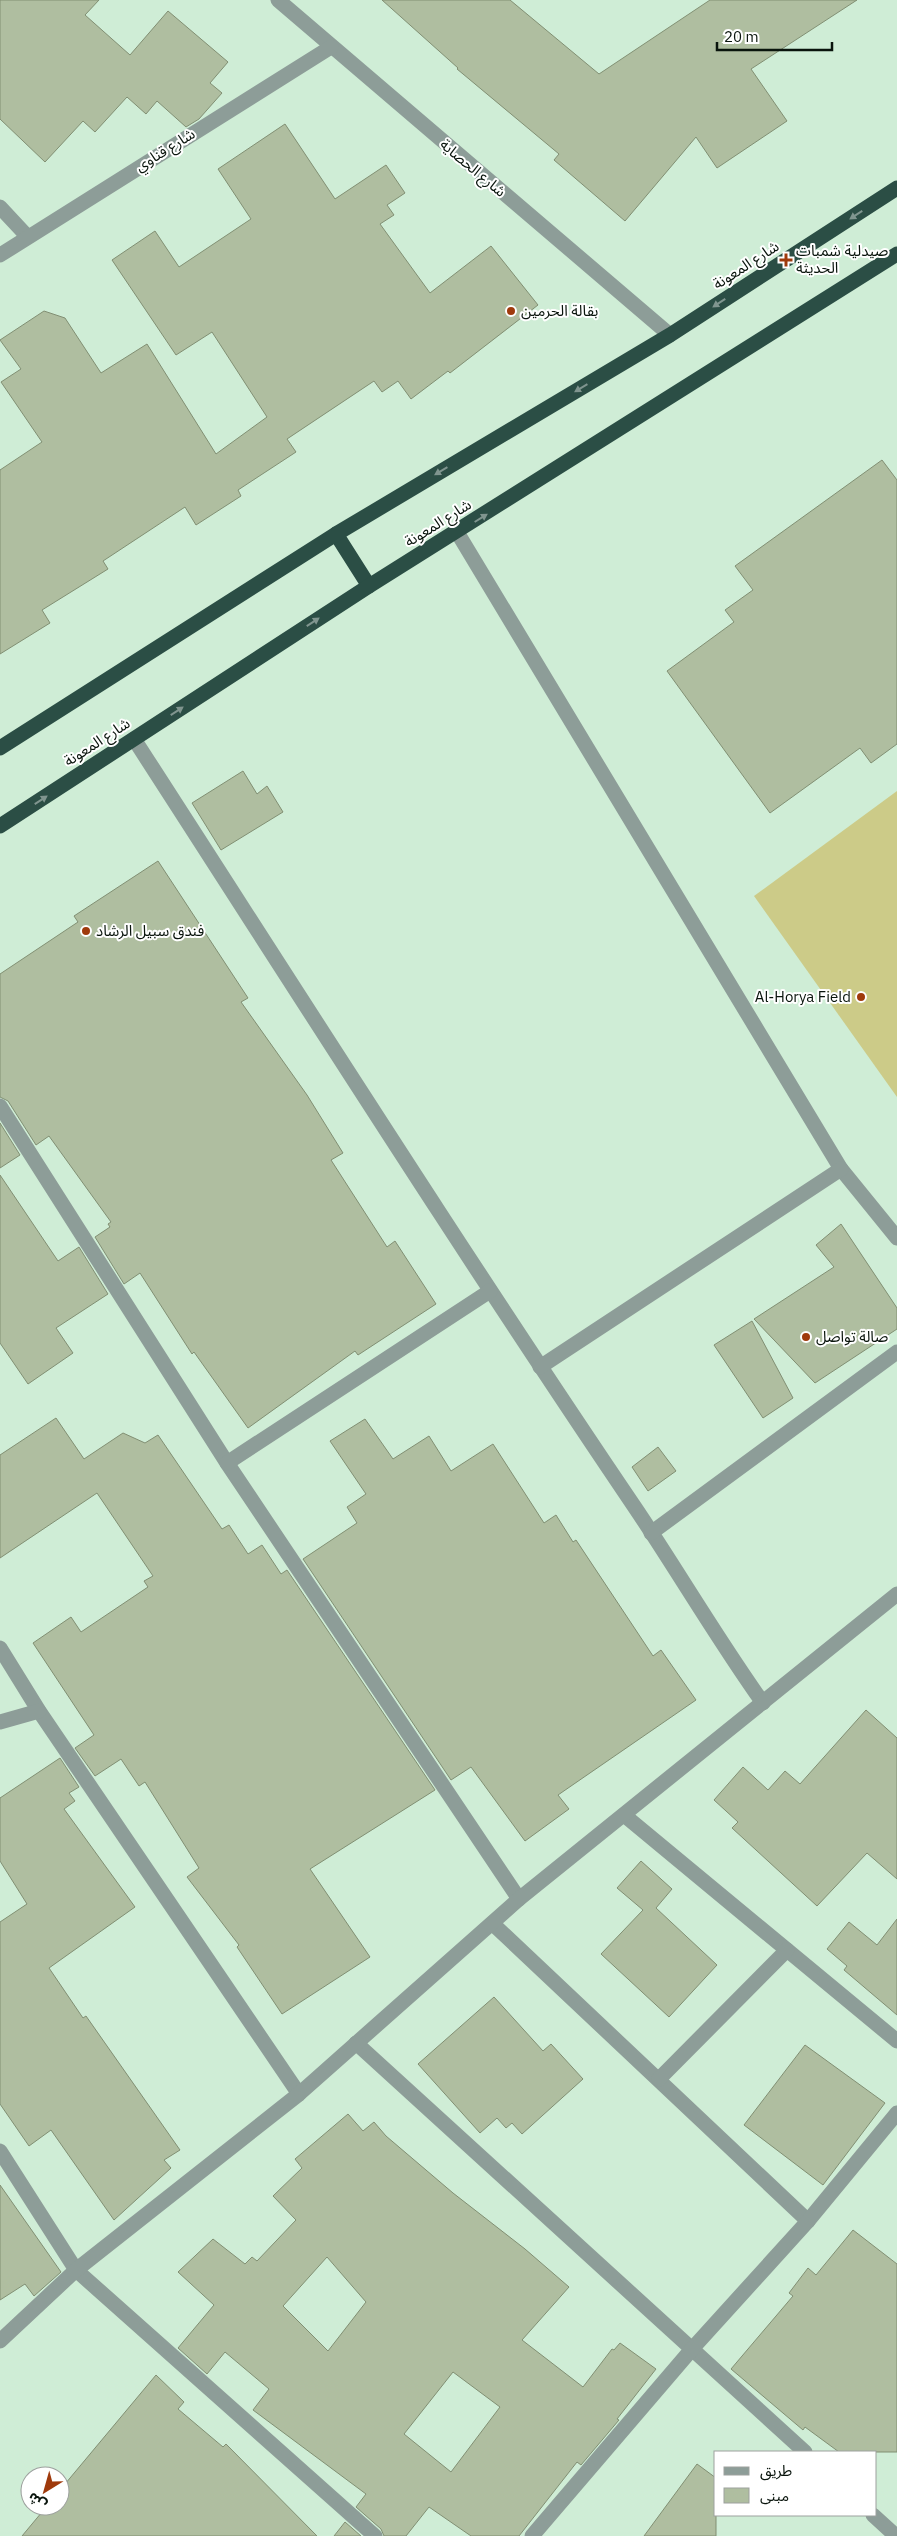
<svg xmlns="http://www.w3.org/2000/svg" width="897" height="2536" font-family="'IBM Plex Sans','Noto Sans Arabic',sans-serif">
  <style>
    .garden { fill: #cccb88 }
    .building { fill: #afbea0; stroke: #818f73; fill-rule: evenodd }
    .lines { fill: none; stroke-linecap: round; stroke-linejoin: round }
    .street { stroke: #8d9d98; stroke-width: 15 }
    .highway { stroke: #2b4e45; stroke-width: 15 }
    .oneway { fill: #80958f }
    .poi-dot { fill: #9f3a0c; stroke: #fff; stroke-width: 2 }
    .labels { text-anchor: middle; stroke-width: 4; stroke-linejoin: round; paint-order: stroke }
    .street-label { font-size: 15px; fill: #09140c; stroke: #fff }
    .poi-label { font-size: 15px; fill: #09140c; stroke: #fff; text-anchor: start }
  </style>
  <rect width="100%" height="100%" fill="#cfedd6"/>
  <!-- garden -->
  <path class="garden" d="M897,791V1097L754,896Z"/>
  <!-- building -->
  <g class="building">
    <path d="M0,0H99L85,15L130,55L168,11L228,62L210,83L222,93L199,119L186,127L157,101L146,114L127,97L95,132L83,121L45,162L0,119Z"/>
    <path d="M382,0H510L599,74L710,0H857L751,69L787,121L717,168L696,137L625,221L554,160L559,154L457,69L458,68Z"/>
    <path d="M285,124L335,199L386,165L405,193L387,205L394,215L380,224L430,293L491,246L538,305L450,373L448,371L411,399L398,381L382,392L374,381L287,439L296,452L238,490L241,496L196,525L185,507L103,561L108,569L42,610L50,623L0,654V470L42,442L1,382L21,369L0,340L44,311L65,318L101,373L147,344L216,454L267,417L212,332L176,355L112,260L155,231L179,267L251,219L218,169Z"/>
    <path d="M882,460L897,480V744L871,763L860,748L770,813L667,671L734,622L725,610L753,590L735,566Z"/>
    <path d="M243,771L257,794L267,786L283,812L221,850L192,803Z"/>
    <path d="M158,861L248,998L241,1002L307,1095L343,1153L331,1160L387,1247L395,1241L436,1304L358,1355L355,1351L248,1428L194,1352L192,1354L140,1273L124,1284L95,1237L110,1227L108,1224L111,1222L49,1136L36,1145L8,1101L0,1097V974L78,922L74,916Z"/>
    <path d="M0,1123L20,1155L0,1168Z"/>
    <path d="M0,1175L58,1261L79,1247L108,1294L56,1328L73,1353L28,1384L0,1343Z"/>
    <path d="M841,1224L897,1308V1329L815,1383L754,1319L834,1267L816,1245Z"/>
    <path d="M752,1321L793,1398L763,1418L714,1345Z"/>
    <path d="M56,1418L84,1459L123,1433L145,1443L158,1435L222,1529L229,1525L248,1554L262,1545L281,1574L287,1570L435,1790L310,1869L370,1957L282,2014L237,1947L239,1945L187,1877L199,1868L145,1782L139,1786L121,1759L95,1776L75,1748L94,1735L33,1643L71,1617L81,1632L148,1587L144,1581L153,1576L97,1493L0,1558V1455Z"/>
    <path d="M365,1419L393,1459L429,1436L451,1471L493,1444L544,1523L556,1515L573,1542L576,1540L653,1656L661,1650L696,1700L558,1795L569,1809L525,1841L471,1767L451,1780L303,1559L357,1523L347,1507L366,1494L330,1441Z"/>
    <path d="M658,1447L676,1471L648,1491L632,1467Z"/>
    <path d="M866,1710L897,1738V1879L867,1853L817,1906L732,1828L738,1822L714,1800L743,1767L768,1790L785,1771L800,1784Z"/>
    <path d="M60,1758L79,1787L69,1793L75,1801L64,1809L135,1907L49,1968L83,2018L86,2016L180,2150L164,2160L171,2168L114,2220L51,2130L29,2146L0,2104V1922L27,1904L0,1861V1798Z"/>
    <path d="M641,1861L672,1889L656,1908L717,1965L669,2017L601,1954L643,1910L617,1888Z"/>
    <path d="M897,1919V2015L844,1970L847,1966L827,1949L849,1922L877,1945Z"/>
    <path d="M494,1997L543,2051L551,2044L583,2079L522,2134L512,2123L506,2128L497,2118L480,2133L418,2064Z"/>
    <path d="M805,2045L885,2103L823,2185L744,2125Z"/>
    <path d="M348,2114L363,2131L374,2122L386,2136L453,2193L525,2249L569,2287L522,2340L583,2387L612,2349L614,2350L620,2343L656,2369L617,2419L619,2420L581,2465L577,2462L519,2536H471L429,2507L406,2536H384L381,2529L356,2507L366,2494L253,2410L269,2389L225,2352L207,2374L178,2348L214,2305L178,2272L213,2239L245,2264L252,2257L257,2261L296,2220L273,2196L302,2168L295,2159ZM327,2257L366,2302L328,2351L283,2306ZM453,2372L500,2407L451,2472L404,2434Z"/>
    <path d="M0,2185L61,2272L34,2296L25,2284L0,2300Z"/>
    <path d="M853,2230L897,2264V2452H839L805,2427L803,2430L731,2369L793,2296L789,2293L808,2268L816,2275Z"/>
    <path d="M156,2375L184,2402L178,2409L223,2447L226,2444L317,2536H22L47,2506H60V2490Z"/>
    <path d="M697,2464L716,2478V2536H644Z"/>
    <path d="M345,2522L361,2536H334Z"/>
  </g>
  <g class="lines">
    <!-- street -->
    <g class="street">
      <path d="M278,0L670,335"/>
      <path d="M0,207L27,236"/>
      <path d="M0,255L331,47"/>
      <path d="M457,532L841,1169L897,1238"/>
      <path d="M134,739C300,996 464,1255 636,1509C679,1573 718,1640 763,1703"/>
      <path d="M0,1106L227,1463L519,1899"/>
      <path d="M540,1367L841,1169"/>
      <path d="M227,1463L490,1291"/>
      <path d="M651,1533L897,1352"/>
      <path d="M0,1648L39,1711L299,2094"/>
      <path d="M0,1722L39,1711"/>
      <path d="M624,1815L897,2041"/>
      <path d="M493,1924L808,2221"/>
      <path d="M356,2043L805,2452"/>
      <path d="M659,2079L787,1950"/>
      <path d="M0,2151L76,2270L375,2536"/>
      <path d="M0,2341L76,2270L299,2094L519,1899L897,1594"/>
      <path d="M873,2515L896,2536"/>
      <path d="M532,2536L692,2349L808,2221L897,2113"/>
    </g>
    <!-- highway -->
    <g class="highway">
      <path d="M336,534L369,586"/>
      <path d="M0,748L336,534L670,335L897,188"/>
      <path d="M0,826L369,586L897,254"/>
    </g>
  </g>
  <!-- one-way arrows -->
  <defs><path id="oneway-solid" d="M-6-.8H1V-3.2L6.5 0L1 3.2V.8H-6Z" transform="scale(1.25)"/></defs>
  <g class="oneway">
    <use href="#oneway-solid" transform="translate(856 215) rotate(147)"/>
    <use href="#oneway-solid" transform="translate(719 303) rotate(147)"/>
    <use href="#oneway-solid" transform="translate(581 388) rotate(149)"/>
    <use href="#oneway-solid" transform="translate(441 471) rotate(149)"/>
    <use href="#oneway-solid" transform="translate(481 518) rotate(-32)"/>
    <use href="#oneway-solid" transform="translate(313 622) rotate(-33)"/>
    <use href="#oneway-solid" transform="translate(177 711) rotate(-33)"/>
    <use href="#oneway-solid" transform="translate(41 800) rotate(-33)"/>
  </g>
  <!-- markers -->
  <g class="poi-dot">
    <path d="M783.5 252.5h5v5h5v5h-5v5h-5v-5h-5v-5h5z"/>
    <circle cx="511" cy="311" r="5"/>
    <circle cx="86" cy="931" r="5"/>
    <circle cx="861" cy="997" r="5"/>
    <circle cx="806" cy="1337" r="5"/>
  </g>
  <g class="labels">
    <!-- street labels -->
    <g class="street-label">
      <text transform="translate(165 150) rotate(-32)" y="5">شارع قناوي</text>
      <text transform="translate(473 168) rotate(40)" y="5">شارع الحصاية</text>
      <text transform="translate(746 265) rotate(-33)" y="5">شارع المعونة</text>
      <text transform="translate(438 523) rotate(-32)" y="5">شارع المعونة</text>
      <text transform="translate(97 742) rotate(-33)" y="5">شارع المعونة</text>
    </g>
    <!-- poi labels -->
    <g class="poi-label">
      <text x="796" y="256">صيدلية شمبات<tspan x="796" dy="17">الحديثة</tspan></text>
      <text x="521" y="316">بقالة الحرمين</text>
      <text x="96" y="936">فندق سبيل الرشاد</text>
      <text x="851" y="1002" text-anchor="end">Al-Horya Field</text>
      <text x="816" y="1342">صالة تواصل</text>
    </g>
  </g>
  <!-- legend -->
  <rect x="714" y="2451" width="162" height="65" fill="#ffffff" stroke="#9da19e"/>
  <rect x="724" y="2467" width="25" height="8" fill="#8d9d98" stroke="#9da19e"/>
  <text x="760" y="2476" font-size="15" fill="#09140c">طريق</text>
  <rect x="724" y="2488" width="25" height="15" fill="#afbea0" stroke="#9da19e"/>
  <text x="760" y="2501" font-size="15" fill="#09140c">مبنى</text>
  <!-- north arrow -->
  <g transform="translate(45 2491) rotate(217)"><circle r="24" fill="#ffffff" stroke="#9da19e"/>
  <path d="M0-4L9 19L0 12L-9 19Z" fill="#9f3a0c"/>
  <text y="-8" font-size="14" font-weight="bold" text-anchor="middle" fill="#09140c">ش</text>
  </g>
  <!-- scale -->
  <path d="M717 42v8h115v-8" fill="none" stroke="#09140c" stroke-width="2.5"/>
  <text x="724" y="42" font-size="15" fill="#09140c" stroke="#ffffff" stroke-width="4" paint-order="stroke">20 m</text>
</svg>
